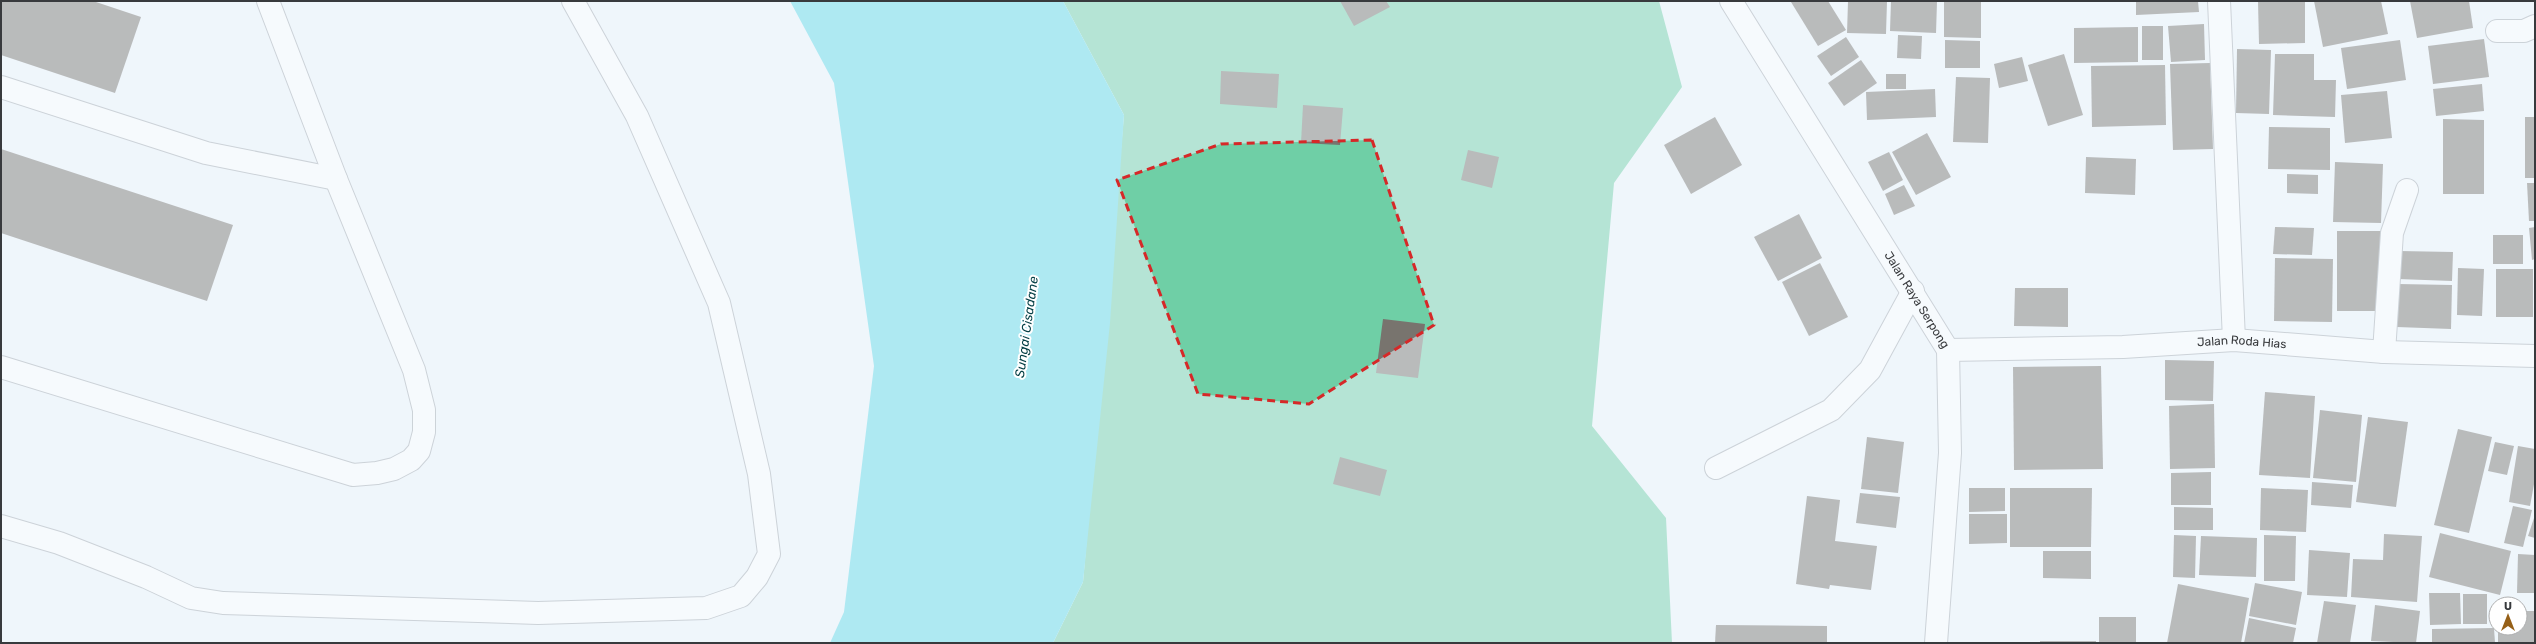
<svg xmlns="http://www.w3.org/2000/svg" width="2536" height="644" font-family="Rubik,sans-serif">
  <style>
    .forest { fill: #6fcfa6 }
    .water { fill: #60d9e7 }
    .building { fill: #78746e }
    .lines { fill: none; stroke-linecap: round; stroke-linejoin: round }
    .minor-casing { stroke: #a3a8ae; stroke-width: 24 }
    .major-casing { stroke: #a3a8ae; stroke-width: 24 }
    .minor { stroke: #fff; stroke-width: 22 }
    .major { stroke: #fff; stroke-width: 22 }
    .marked { fill: none; stroke: #d62828; stroke-width: 3; stroke-dasharray: 8 5; stroke-linejoin: round }
    .labels { text-anchor: middle; stroke-width: 4; stroke-linejoin: round; paint-order: stroke }
    .street-label { font-size: 12px; fill: #383a3d; stroke: #fff }
    .water-label { font-size: 13px; font-style: italic; fill: #043f45; stroke: #fff }
  </style>
  <rect width="100%" height="100%" fill="#eff5fb"/>
  <!-- forest -->
  <path class="forest" d="M1063,1H1659L1682,87L1614,183L1592,426L1666,518L1672,643H1053L1083,582L1124,115Z"/>
  <!-- water -->
  <path class="water" d="M790,1H1063L1124,115L1110,323L1083,582L1053,643H830L844,612L874,366L834,83Z"/>
  <!-- building -->
  <g class="building">
    <path d="M1,1H93L141,17L115,93L1,55Z"/>
    <path d="M1340,1H1386L1390,7L1354,26Z"/>
    <path d="M1793,1H1828L1846,30L1818,46L1791,2Z"/>
    <path d="M1848,1H1887L1886,34L1847,33Z"/>
    <path d="M1891,1H1937L1936,33L1890,31Z"/>
    <path d="M2136,1H2198L2199,12L2136,15Z"/>
    <path d="M2258,1H2305V43L2259,44Z"/>
    <path d="M2314,1H2381L2388,34L2323,47Z"/>
    <path d="M2410,1H2469L2473,28L2417,38Z"/>
    <path d="M1944,2H1981V38L1944,37Z"/>
    <path d="M2204,24L2205,60L2171,62L2168,26Z"/>
    <rect x="2142" y="26" width="21" height="34"/>
    <path d="M2138,27V62L2074,63V28Z"/>
    <path d="M1898,35L1922,36L1921,59L1897,58Z"/>
    <path d="M1846,37L1859,57L1831,76L1817,56Z"/>
    <path d="M2484,39L2489,77L2433,84L2428,46Z"/>
    <path d="M1945,40L1980,41V68H1945Z"/>
    <path d="M2400,40L2406,80L2347,89L2341,48Z"/>
    <path d="M2237,49L2271,50L2269,114L2236,113Z"/>
    <path d="M2064,54L2083,115L2048,126L2028,65Z"/>
    <path d="M2275,54H2314V80H2336L2335,117L2273,115Z"/>
    <path d="M2022,57L2028,81L1999,88L1994,64Z"/>
    <path d="M1861,60L1877,83L1844,106L1828,83Z"/>
    <path d="M2210,63L2213,149L2173,150L2170,64Z"/>
    <path d="M2165,65L2166,125L2092,127L2091,66Z"/>
    <path d="M1221,71L1279,74L1277,108L1220,104Z"/>
    <rect x="1886" y="74" width="20" height="15"/>
    <path d="M1956,77L1990,78L1988,143L1953,142Z"/>
    <path d="M2482,84L2484,111L2436,116L2433,89Z"/>
    <path d="M1935,89L1936,117L1867,120L1866,92Z"/>
    <path d="M2387,91L2392,138L2345,143L2341,95Z"/>
    <path d="M1303,105L1343,108L1340,145L1301,143Z"/>
    <path d="M1715,117L1742,165L1691,194L1664,145Z"/>
    <rect x="2525" y="117" width="10" height="61"/>
    <path d="M2443,119L2484,120V194H2443Z"/>
    <path d="M2269,127L2330,128V170L2268,169Z"/>
    <path d="M1927,133L1951,177L1916,195L1892,152Z"/>
    <path d="M1,149L233,225L207,301L1,233Z"/>
    <path d="M1468,150L1499,157L1492,188L1461,180Z"/>
    <path d="M1889,152L1903,180L1883,191L1868,162Z"/>
    <path d="M2086,157L2136,159L2135,195L2085,193Z"/>
    <path d="M2335,162L2383,164L2381,223L2333,222Z"/>
    <path d="M2287,174L2318,175V194L2287,193Z"/>
    <path d="M2527,183H2535V221H2529Z"/>
    <path d="M1904,185L1915,206L1894,215L1885,194Z"/>
    <path d="M1799,214L1822,258L1778,281L1754,237Z"/>
    <path d="M2275,227L2314,228L2312,255L2273,254Z"/>
    <path d="M2535,227V259L2532,260L2529,228Z"/>
    <rect x="2337" y="231" width="49" height="80"/>
    <rect x="2493" y="235" width="30" height="29"/>
    <path d="M2399,251L2453,252L2452,281L2398,279Z"/>
    <path d="M2275,258L2333,259L2332,322L2274,321Z"/>
    <path d="M1820,263L1848,317L1809,336L1782,282Z"/>
    <path d="M2458,268L2484,269L2482,316L2457,315Z"/>
    <rect x="2496" y="269" width="37" height="48"/>
    <path d="M2398,284L2452,285L2451,329L2397,327Z"/>
    <path d="M2015,288H2068V327L2014,326Z"/>
    <path d="M1383,319L1425,324L1418,378L1376,373Z"/>
    <path d="M2165,360L2214,361L2213,401L2165,400Z"/>
    <path d="M2101,366L2103,469L2014,470L2013,367Z"/>
    <path d="M2265,392L2315,396L2310,478L2259,475Z"/>
    <path d="M2214,404L2215,468L2170,469L2169,406Z"/>
    <path d="M2320,410L2362,415L2356,482L2313,478Z"/>
    <path d="M2368,417L2408,422L2396,507L2356,502Z"/>
    <path d="M2458,429L2492,437L2469,533L2434,525Z"/>
    <path d="M1867,437L1904,442L1898,493L1861,489Z"/>
    <path d="M2495,442L2514,446L2507,475L2488,471Z"/>
    <path d="M2518,446L2535,449V479L2530,506L2509,502Z"/>
    <path d="M1340,457L1387,470L1380,496L1333,484Z"/>
    <path d="M2211,472V505H2171V473Z"/>
    <path d="M2312,482L2353,485L2351,508L2311,505Z"/>
    <path d="M1969,488H2005V511L1969,512Z"/>
    <path d="M2010,488H2092L2091,547H2010Z"/>
    <path d="M2261,488L2308,490L2306,532L2260,530Z"/>
    <path d="M1860,493L1900,497L1896,528L1856,523Z"/>
    <path d="M1807,496L1840,500L1835,541L1877,546L1871,590L1830,585L1829,589L1796,584Z"/>
    <path d="M2513,506L2532,510L2523,547L2504,543Z"/>
    <path d="M2174,507L2213,508V530H2174Z"/>
    <path d="M1969,514H2007V543L1969,544Z"/>
    <path d="M2535,515V538L2528,536Z"/>
    <path d="M2440,533L2511,551L2500,595L2429,577Z"/>
    <path d="M2384,534L2422,536L2417,602L2351,597L2353,559L2383,560Z"/>
    <path d="M2174,535L2196,536L2195,578L2173,577Z"/>
    <path d="M2264,535L2296,536L2295,581H2264Z"/>
    <path d="M2201,536L2257,538L2256,577L2199,575Z"/>
    <path d="M2309,550L2350,553L2347,597L2307,595Z"/>
    <path d="M2043,551H2091V579L2043,578Z"/>
    <path d="M2518,554L2535,555V593H2517Z"/>
    <path d="M2255,583L2302,592L2296,625L2249,616Z"/>
    <path d="M2178,584L2249,598L2241,643H2167Z"/>
    <path d="M2429,593H2460L2461,624L2430,625Z"/>
    <rect x="2463" y="594" width="24" height="30"/>
    <path d="M2324,601L2356,605L2350,643H2317Z"/>
    <path d="M2375,605L2420,611L2416,643L2371,641Z"/>
    <path d="M2520,611H2535V643H2498V628H2520Z"/>
    <rect x="2099" y="617" width="37" height="26"/>
    <path d="M2249,618L2296,628L2293,643H2244Z"/>
    <path d="M1716,625L1827,626V643H1715Z"/>
    <path d="M2494,628L2495,643H2432V629Z"/>
    <rect x="2040" y="641" width="56" height="2"/>
  </g>
  <g class="lines">
    <!-- minor casing -->
    <g class="minor-casing">
      <g id="minor">
        <path d="M2219,1L2234,340"/>
        <path d="M2497,31H2524L2535,26"/>
        <path d="M1,87L206,153L336,179"/>
        <path id="s1" d="M1948,350L2123,347L2234,340L2384,352L2535,356"/>
        <path d="M2384,352L2392,233L2407,190"/>
        <path d="M1,367L353,475L377,473L394,469L411,460L419,451L424,432V410L414,370L336,179L268,1"/>
        <path d="M1716,468L1831,410L1870,370L1913,291"/>
        <path d="M1,526L59,543L146,577L191,598L223,603L538,613L706,608L741,596L757,577L769,554L759,474L719,303L637,116L573,1"/>
      </g>
    </g>
    <!-- major casing -->
    <g class="major-casing">
      <g id="major">
        <path id="s2" d="M1731,1L1948,350L1950,453L1936,643"/>
      </g>
    </g>
    <!-- minor -->
    <use href="#minor" class="minor"/>
    <!-- major -->
    <use href="#major" class="major"/>
  </g>
  <!-- marked area -->
  <path d="M0 0H2536V644H0ZM1372,140L1434,325L1309,404L1198,394L1117,180L1221,144Z" fill="#eff5fb" fill-opacity=".55" fill-rule="evenodd"/>
  <path class="marked" d="M1372,140L1434,325L1309,404L1198,394L1117,180L1221,144Z"/>
  <g class="labels">
    <!-- street labels -->
    <g class="street-label">
      <text dy="4" stroke="none"><textPath href="#s2" startOffset="352">Jalan Raya Serpong</textPath></text>
      <text dy="4" stroke="none"><textPath href="#s1" startOffset="294">Jalan Roda Hias</textPath></text>
    </g>
    <!-- water labels -->
    <g class="water-label">
      <text transform="translate(1026 327) rotate(-82)" y="5">Sungai Cisadane</text>
    </g>
  </g>
  <!-- border -->
  <rect width="2536" height="644" fill="none" stroke="#383a3d" stroke-width="4"/>
  <!-- north arrow -->
  <g transform="translate(2508 616)"><circle r="19" fill="#ffffff" stroke="#afb0b1"/>
  <path d="M0-3L7 15L0 10L-7 15Z" fill="#966018"/>
  <text y="-6" font-size="11" font-weight="bold" text-anchor="middle" fill="#383a3d">U</text>
  </g>
</svg>
